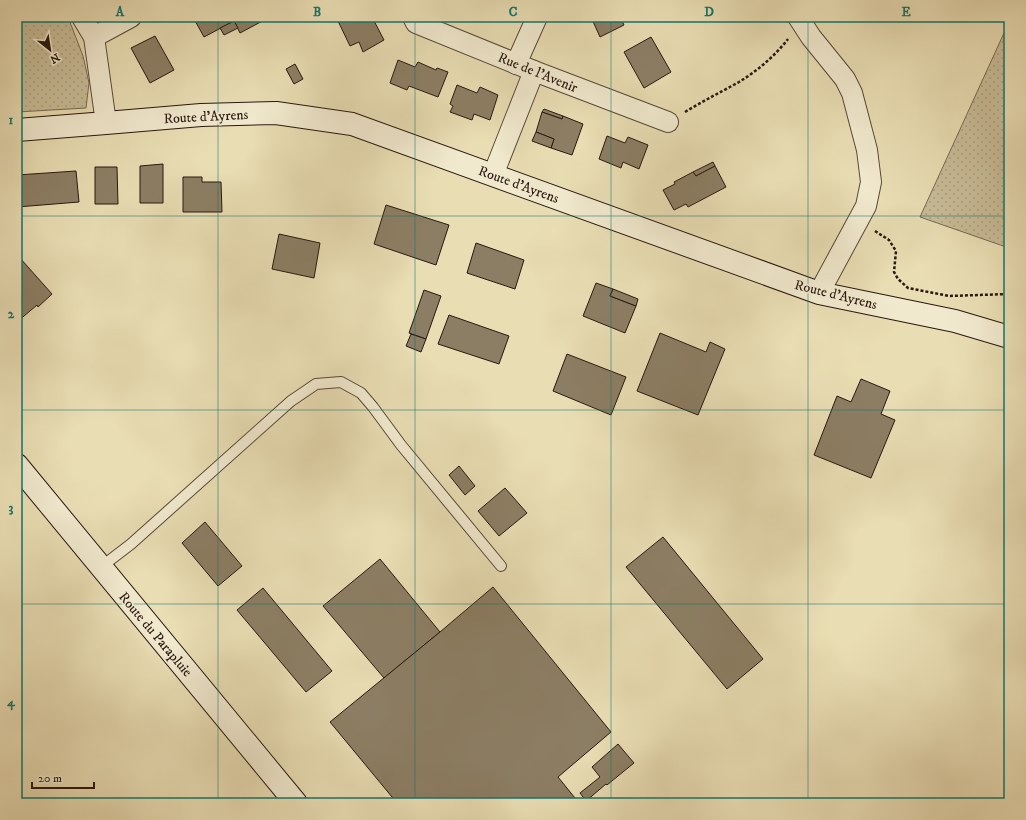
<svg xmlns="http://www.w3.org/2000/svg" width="1026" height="820" font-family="'IM FELL DW Pica',serif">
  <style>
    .grass { fill: url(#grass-dots); stroke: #786a53 }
    .building { fill: #8c7e64; stroke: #28180f }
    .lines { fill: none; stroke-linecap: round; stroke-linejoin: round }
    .lane-casing { stroke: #584938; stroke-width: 12 }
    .street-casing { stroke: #584938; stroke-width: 22 }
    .secondary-casing { stroke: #28180f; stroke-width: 24 }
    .path { stroke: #28180f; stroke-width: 2.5; stroke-dasharray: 3 2; stroke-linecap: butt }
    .lane { stroke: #f1e9ce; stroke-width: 10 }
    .street { stroke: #f1e9ce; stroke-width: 20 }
    .secondary { stroke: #f1e9ce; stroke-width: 22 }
    .grid { fill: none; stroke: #0f766e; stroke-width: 1; stroke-opacity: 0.55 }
    .labels { text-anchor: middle; stroke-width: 3.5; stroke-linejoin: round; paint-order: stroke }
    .street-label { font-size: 14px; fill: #28180f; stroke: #f1e9ce }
    .neatline { fill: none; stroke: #0f766e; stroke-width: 1.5 }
    .grid-label { font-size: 13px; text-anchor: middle; font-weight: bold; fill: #0f766e }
  </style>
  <defs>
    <pattern id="grass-dots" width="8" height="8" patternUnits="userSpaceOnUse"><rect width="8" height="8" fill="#c8bc97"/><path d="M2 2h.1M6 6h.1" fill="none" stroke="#aca181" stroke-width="1.8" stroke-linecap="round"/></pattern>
  </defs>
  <rect width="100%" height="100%" fill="#e9ddb3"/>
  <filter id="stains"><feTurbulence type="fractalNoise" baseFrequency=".005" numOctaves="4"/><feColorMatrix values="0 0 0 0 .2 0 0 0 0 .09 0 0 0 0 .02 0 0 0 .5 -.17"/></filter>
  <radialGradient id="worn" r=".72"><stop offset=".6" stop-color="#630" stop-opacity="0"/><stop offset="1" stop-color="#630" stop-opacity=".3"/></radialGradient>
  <!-- grass -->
  <g class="grass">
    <path d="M17,17H68L83,56L89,83L86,108L17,112Z"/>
    <path d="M1009,22V248L920,217Z"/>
  </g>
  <!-- building -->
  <g class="building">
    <path d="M193,17H232L234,21L204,37Z"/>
    <path d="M232,17H270L240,33Z"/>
    <path d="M346,17H372L384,40L363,52L359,42L350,46L338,21Z"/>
    <path d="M591,17H620L624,25L600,37Z"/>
    <path d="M234,21L238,28L224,35L220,28Z"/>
    <path d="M155,36L174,70L150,83L131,48Z"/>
    <path d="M651,37L671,72L644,88L624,52Z"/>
    <path d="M398,60L415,67L418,62L436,70L437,68L448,72L438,97L409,86L407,90L390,83Z"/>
    <path d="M295,64L303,79L294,84L286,69Z"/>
    <path d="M457,85L477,93L480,87L498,95L490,120L474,114L472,120L450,112L453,106L450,104Z"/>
    <path d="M544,109L563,116L562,119L542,112Z"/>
    <path d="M542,112L562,119L563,116L583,124L572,155L551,148L554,139L536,132Z"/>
    <path d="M536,132L554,139L551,148L532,141Z"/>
    <path d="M607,136L625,143L628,137L648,145L639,169L623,162L621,168L599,159Z"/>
    <path d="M713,162L715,166L696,176L693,172Z"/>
    <path d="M163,164V203H140V166Z"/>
    <path d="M715,166L726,187L688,207L686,204L674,210L663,190L675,184L674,182L693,172L696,176Z"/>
    <path d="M95,167H117L118,204H95Z"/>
    <path d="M76,171L79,202L17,207V175Z"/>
    <path d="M183,177H202V182H221L222,212H183Z"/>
    <path d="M386,205L449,225L436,265L374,244Z"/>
    <path d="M279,234L320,243L314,278L272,269Z"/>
    <path d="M476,243L524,260L515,289L467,273Z"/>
    <path d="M20,258L52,294L38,307L37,305L17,322V260Z"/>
    <path d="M596,283L613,289L610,296L636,306L625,333L583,316Z"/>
    <path d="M613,289L638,299L636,306L610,296Z"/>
    <path d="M424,290L441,296L426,339L409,333Z"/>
    <path d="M449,315L509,336L499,364L438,344Z"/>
    <path d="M660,333L706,352L710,342L725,349L698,415L637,391Z"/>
    <path d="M411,334L426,339L421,352L406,346Z"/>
    <path d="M567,354L626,377L611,415L553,391Z"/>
    <path d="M861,379L890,391L881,414L895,420L871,478L814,455L837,396L851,402Z"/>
    <path d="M459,466L475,486L465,495L449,475Z"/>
    <path d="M505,488L527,513L499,536L478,511Z"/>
    <path d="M205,522L242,566L218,586L182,543Z"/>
    <path d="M663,537L763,659L727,689L626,567Z"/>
    <path d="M380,559L440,632L384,678L323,606Z"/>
    <path d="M493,587L611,732L558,777L579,803H397L330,722L440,632Z"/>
    <path d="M263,588L332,671L306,692L237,610Z"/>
    <path d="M618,744L634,763L607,785L606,784L586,801L580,793L600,777L592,767Z"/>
  </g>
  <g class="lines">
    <!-- lane casing -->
    <g class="lane-casing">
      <path id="lane" d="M101,567L131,544L291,401L316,384L341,382L361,393L373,407L401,445L501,566"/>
    </g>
    <!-- street casing -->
    <g class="street-casing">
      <g id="street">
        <path d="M82,17L94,37"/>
        <path d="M413,17L416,23L534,71L668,122"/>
        <path d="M798,17L811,37L845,79L852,93L867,150L871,182L866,206L819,293"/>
        <path d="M516,64L537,17"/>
        <path d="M106,123L94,37L131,17"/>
        <path d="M493,175L534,71"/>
      </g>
    </g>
    <!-- secondary casing -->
    <g class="secondary-casing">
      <g id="secondary">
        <path d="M17,130L106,123L201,115L276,113L352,124L819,293L955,321L1009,337"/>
        <path d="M17,465L296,803"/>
      </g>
    </g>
    <!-- path -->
    <g class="path">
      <path d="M685,112C703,101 721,92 739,82C757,71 775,56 788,39"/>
      <path d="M875,231L889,240L896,251L894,272L898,279L908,288L949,296L1009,294"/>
    </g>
    <!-- lane -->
    <use href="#lane" class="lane"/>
    <!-- street -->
    <use href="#street" class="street"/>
    <!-- secondary -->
    <use href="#secondary" class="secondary"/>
  </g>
  <!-- grid -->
  <path class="grid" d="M218,17V803M415,17V803M611,17V803M808,17V803M17,216H1009M17,410H1009M17,604H1009"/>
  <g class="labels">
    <!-- street labels -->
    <g class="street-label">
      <text transform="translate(538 72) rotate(22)" y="5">Rue de l'Avenir</text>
      <text transform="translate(206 116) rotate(-3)" y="5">Route d'Ayrens</text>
      <text transform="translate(519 184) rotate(20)" y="5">Route d'Ayrens</text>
      <text transform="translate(836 294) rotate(14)" y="5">Route d'Ayrens</text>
      <text transform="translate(156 634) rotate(50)" y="5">Route du Parapluie</text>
    </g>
  </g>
  <!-- margin -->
  <rect width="1026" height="820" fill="none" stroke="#e9ddb3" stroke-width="44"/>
  <!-- north arrow -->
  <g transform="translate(50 50) rotate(150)" stroke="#f1e9ce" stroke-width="3" paint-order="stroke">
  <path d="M0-3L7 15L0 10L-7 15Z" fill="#28180f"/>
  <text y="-6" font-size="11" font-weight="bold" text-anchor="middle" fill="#28180f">N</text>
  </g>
  <!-- scale -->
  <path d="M32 782v6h62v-6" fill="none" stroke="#28180f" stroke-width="2"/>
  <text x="38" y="782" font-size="12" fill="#28180f" stroke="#f1e9ce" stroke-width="3" paint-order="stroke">20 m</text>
  <rect x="22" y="22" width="982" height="776" class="neatline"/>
  <g class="grid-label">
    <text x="120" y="16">A</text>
    <text x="317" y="16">B</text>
    <text x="513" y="16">C</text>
    <text x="709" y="16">D</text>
    <text x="906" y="16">E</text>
    <text x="11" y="124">1</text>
    <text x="11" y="318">2</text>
    <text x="11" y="512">3</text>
    <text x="11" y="706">4</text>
  </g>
  <rect width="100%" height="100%" filter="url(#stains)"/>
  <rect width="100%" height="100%" fill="url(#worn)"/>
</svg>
